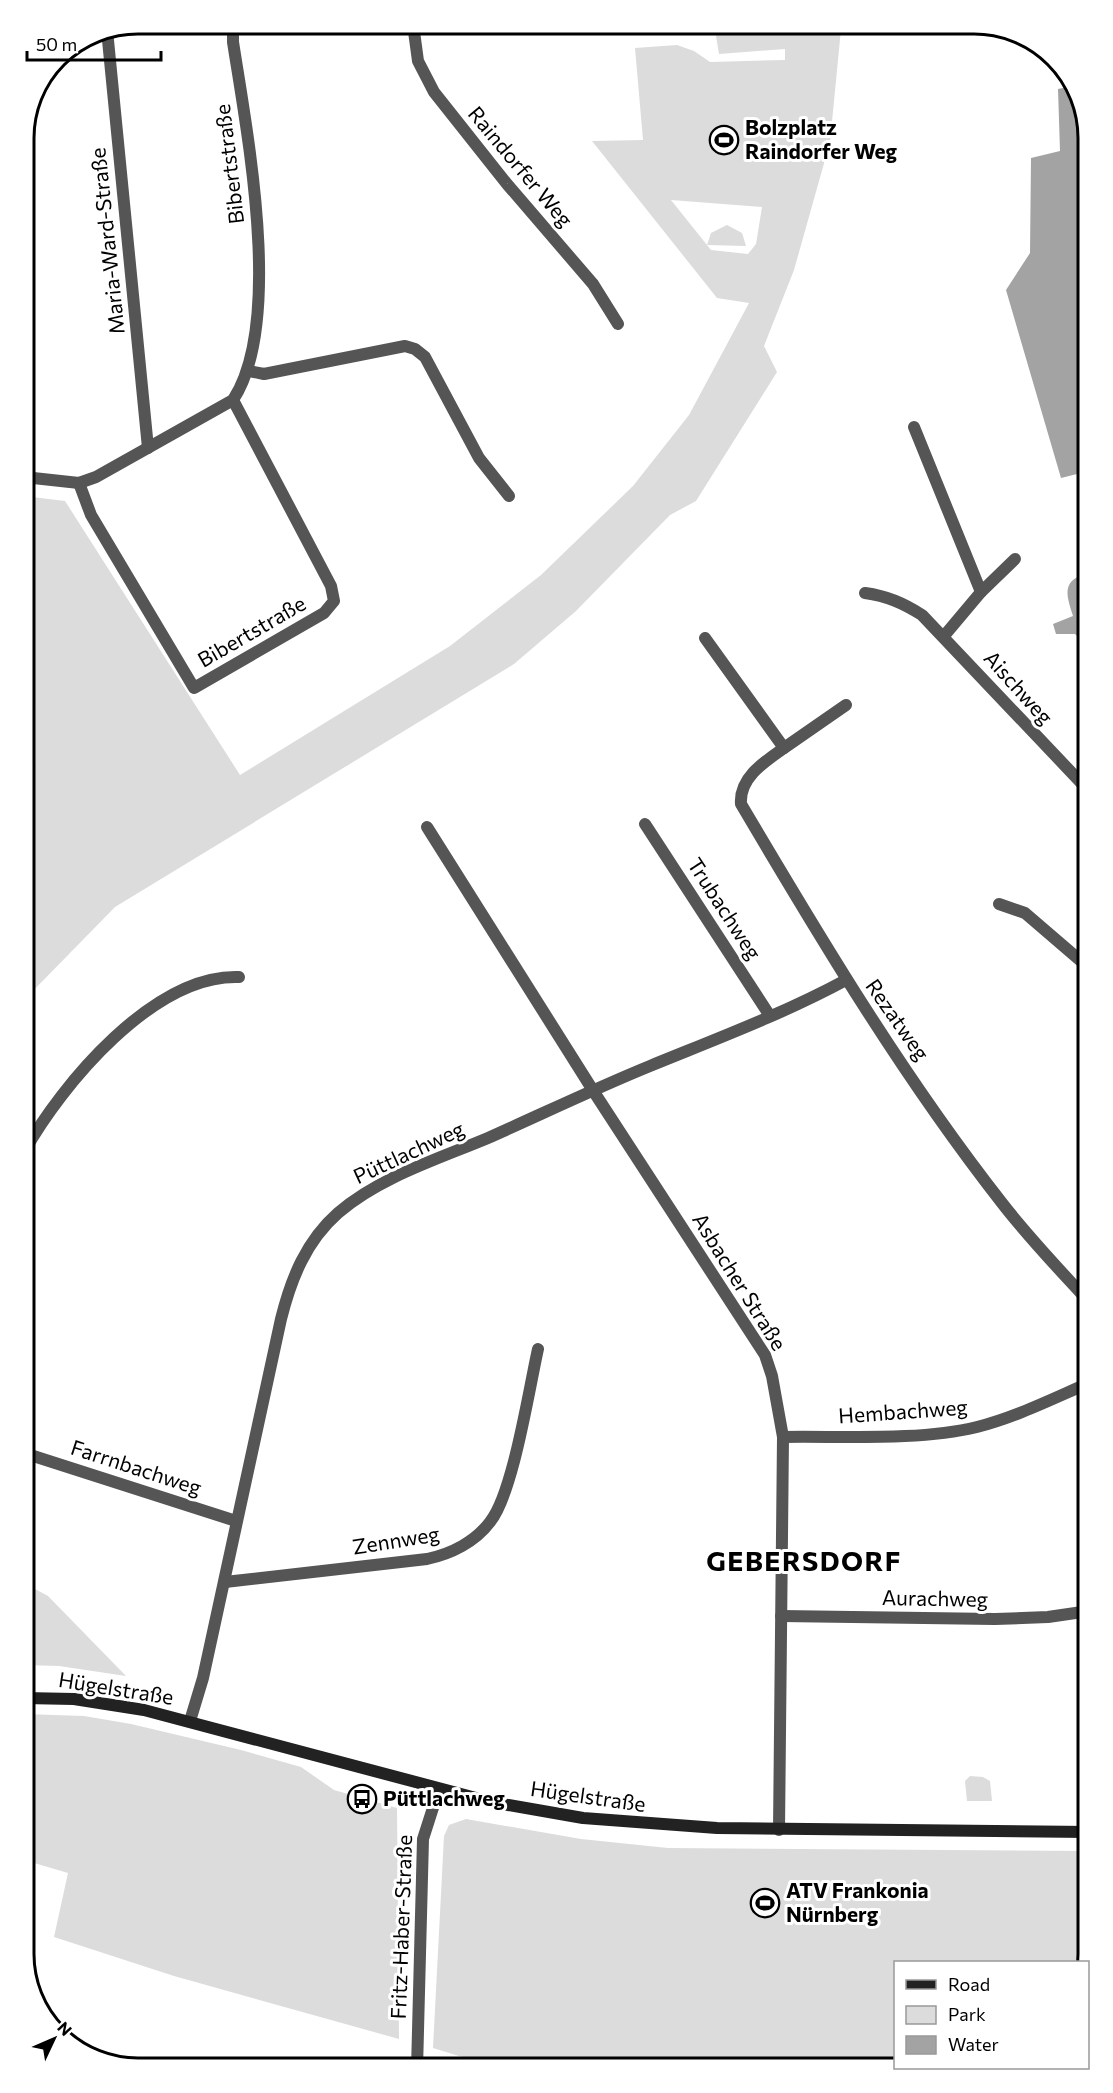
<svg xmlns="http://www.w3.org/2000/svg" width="1113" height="2093" font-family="Commissioner,sans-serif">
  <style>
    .green { fill: #dcdcdc; fill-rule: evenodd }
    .water { fill: #a3a3a3 }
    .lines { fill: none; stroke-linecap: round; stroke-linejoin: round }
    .street { stroke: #555; stroke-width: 12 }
    .secondary { stroke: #222; stroke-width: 12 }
    .labels { text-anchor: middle; stroke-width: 6; stroke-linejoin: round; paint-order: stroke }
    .poi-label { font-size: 21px; font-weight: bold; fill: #000; stroke: #fff; text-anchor: start }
    .street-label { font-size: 21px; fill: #000; stroke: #fff }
    .district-label { font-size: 27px; font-weight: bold; letter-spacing: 1.5px; fill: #000; stroke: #fff }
    .rim { fill: none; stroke: #000; stroke-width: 3 }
  </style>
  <rect width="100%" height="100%" fill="#fff"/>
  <!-- green -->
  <g class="green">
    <path d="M714,24H840L841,29L830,142L794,270L764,346L777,372L696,501L670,515L576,611L514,664L115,907L24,1000V496L65,501L240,775L450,646L541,575L633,486L689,415L749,303L717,298L592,141L643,140L635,48L677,45L694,51L710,62L785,60V49L719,54ZM671,200L762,207L756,244L748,254L711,250Z"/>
    <path d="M727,225L742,233L746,246L707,245L711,233Z"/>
    <path d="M24,1583L48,1596L126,1676L59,1666L24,1665Z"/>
    <path d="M24,1714L84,1716L131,1724L241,1750L301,1767L334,1790L397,1808L399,2039L174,1976L54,1937L68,1873L24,1860Z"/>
    <path d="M970,1776L983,1777L990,1781L992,1801H967L965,1781Z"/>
    <path d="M466,1819L581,1839L668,1848L1089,1851V1954L1087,1962H896V2068H982L974,2069H501L433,2048L444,1836L449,1825Z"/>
  </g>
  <!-- water -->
  <g class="water">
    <path d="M1073,86L1080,95L1089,139V471L1061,478L1006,290L1030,253L1031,158L1060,151L1058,89Z"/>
    <path d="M1089,572V661L1083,642L1075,634H1056L1053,624L1073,616C1066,593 1061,581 1089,572Z"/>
  </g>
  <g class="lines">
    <!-- street -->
    <g class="street">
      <path d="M413,24L418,61L434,92L507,184L593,284L618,324"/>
      <path d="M107,30L148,448"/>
      <path d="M249,371L264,374L405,346L415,349L425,357L479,458L509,496"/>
      <path d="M914,427L981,592"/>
      <path d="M24,477L79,483L96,477L233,400C284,322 247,133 233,42V24"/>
      <path d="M79,483L91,515L194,688L324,613L334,601L331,586L233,400"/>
      <path d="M865,593C887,596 903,603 922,615L1089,791"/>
      <path d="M944,636L981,592L1015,559"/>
      <path d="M705,638L784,748C764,762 739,778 741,804C822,941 904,1078 1002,1203C1029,1238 1060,1270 1089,1302"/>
      <path d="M784,748L846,705"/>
      <path d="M645,824L770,1016"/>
      <path d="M427,827L594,1092L765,1355L772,1376L783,1437L779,1830"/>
      <path d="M999,904L1025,913L1089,968"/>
      <path d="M24,1152C62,1084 154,974 239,977"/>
      <path d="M783,1437C843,1436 919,1441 977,1427C1016,1417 1052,1399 1089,1383"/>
      <path d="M24,1453L236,1521"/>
      <path d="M225,1582L427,1559C451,1554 475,1542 490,1522C513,1494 529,1389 538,1349"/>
      <path d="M781,1616L995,1619L1048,1617L1089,1611"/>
      <path d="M190,1721L203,1678L281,1319C291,1279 306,1241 338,1213C380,1177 438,1159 488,1138C542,1114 596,1088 650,1066C716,1039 783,1014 846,980"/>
      <path d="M417,2069L423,1839L439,1789"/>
    </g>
    <!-- secondary -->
    <path class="secondary" d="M24,1698L74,1699L144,1710L491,1802L583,1818L717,1828L1089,1832"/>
  </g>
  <!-- icons -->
  <defs>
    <g id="stadium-ring" transform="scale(1.5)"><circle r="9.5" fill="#fff" stroke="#000" stroke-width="1.5"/><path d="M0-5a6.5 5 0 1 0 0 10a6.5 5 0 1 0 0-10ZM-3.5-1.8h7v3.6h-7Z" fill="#000"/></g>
    <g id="bus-ring" transform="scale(1.5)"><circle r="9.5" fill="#fff" stroke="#000" stroke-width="1.5"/><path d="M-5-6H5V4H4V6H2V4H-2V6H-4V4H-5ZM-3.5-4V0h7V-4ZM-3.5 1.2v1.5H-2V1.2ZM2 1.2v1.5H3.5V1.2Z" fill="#000"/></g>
  </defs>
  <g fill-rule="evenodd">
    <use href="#stadium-ring" x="724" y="140"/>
    <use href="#bus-ring" x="362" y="1799"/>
    <use href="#stadium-ring" x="765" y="1903"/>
  </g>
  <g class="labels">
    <!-- poi labels -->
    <g class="poi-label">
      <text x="745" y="135">Bolzplatz<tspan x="745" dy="24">Raindorfer Weg</tspan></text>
      <text x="383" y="1806">Püttlachweg</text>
      <text x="786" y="1898">ATV Frankonia<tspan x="786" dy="24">Nürnberg</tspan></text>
    </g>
    <!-- street labels -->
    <g class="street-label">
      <text transform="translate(230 164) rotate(-97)" y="7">Bibertstraße</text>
      <text transform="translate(520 167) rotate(50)" y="7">Raindorfer Weg</text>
      <text transform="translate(108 241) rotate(-96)" y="7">Maria-Ward-Straße</text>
      <text transform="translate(252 632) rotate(-30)" y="7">Bibertstraße</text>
      <text transform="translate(1018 688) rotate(48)" y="7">Aischweg</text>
      <text transform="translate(724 909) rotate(57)" y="7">Trubachweg</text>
      <text transform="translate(897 1020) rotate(55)" y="7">Rezatweg</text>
      <text transform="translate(409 1153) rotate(-25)" y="7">Püttlachweg</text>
      <text transform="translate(739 1282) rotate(58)" y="7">Asbacher Straße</text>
      <text transform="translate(903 1412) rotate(-4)" y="7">Hembachweg</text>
      <text transform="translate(136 1468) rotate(18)" y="7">Farrnbachweg</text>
      <text transform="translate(396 1541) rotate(-9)" y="7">Zennweg</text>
      <text transform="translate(935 1599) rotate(1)" y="7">Aurachweg</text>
      <text transform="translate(116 1689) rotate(9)" y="7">Hügelstraße</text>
      <text transform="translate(588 1797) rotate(8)" y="7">Hügelstraße</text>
      <text transform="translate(402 1927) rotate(-88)" y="7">Fritz-Haber-Straße</text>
    </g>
    <!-- district labels -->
    <g class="district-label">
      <text x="804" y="1571">GEBERSDORF</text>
    </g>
  </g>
  <!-- crop -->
  <path d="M0 0H1113V2093H0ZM138 34H974A104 104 0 0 1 1078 138V1954A104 104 0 0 1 974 2058H138A104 104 0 0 1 34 1954V138A104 104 0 0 1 138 34Z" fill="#fff" fill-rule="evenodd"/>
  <path class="rim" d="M138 34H974A104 104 0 0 1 1078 138V1954A104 104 0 0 1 974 2058H138A104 104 0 0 1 34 1954V138A104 104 0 0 1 138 34Z"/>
  <!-- legend -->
  <rect x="894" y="1961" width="195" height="108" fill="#ffffff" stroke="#999999" stroke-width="1.5"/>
  <rect x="906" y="1980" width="30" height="9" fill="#222222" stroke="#999999" stroke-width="1.5"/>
  <text x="948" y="1991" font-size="18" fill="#000000">Road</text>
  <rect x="906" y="2006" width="30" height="18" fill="#dcdcdc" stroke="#999999" stroke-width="1.5"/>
  <text x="948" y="2021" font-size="18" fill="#000000">Park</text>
  <rect x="906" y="2036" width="30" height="18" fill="#a3a3a3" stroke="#999999" stroke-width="1.5"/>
  <text x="948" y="2051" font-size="18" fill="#000000">Water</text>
  <!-- north arrow -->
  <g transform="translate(54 2039) rotate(46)" stroke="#ffffff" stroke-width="4.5" paint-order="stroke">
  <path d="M0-4.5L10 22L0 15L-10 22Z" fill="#000000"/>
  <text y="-9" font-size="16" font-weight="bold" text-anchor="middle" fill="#000000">N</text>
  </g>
  <!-- scale -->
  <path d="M27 51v9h134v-9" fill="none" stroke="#000000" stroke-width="3"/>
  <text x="36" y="51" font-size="18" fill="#000000" stroke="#ffffff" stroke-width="4.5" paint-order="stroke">50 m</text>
</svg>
